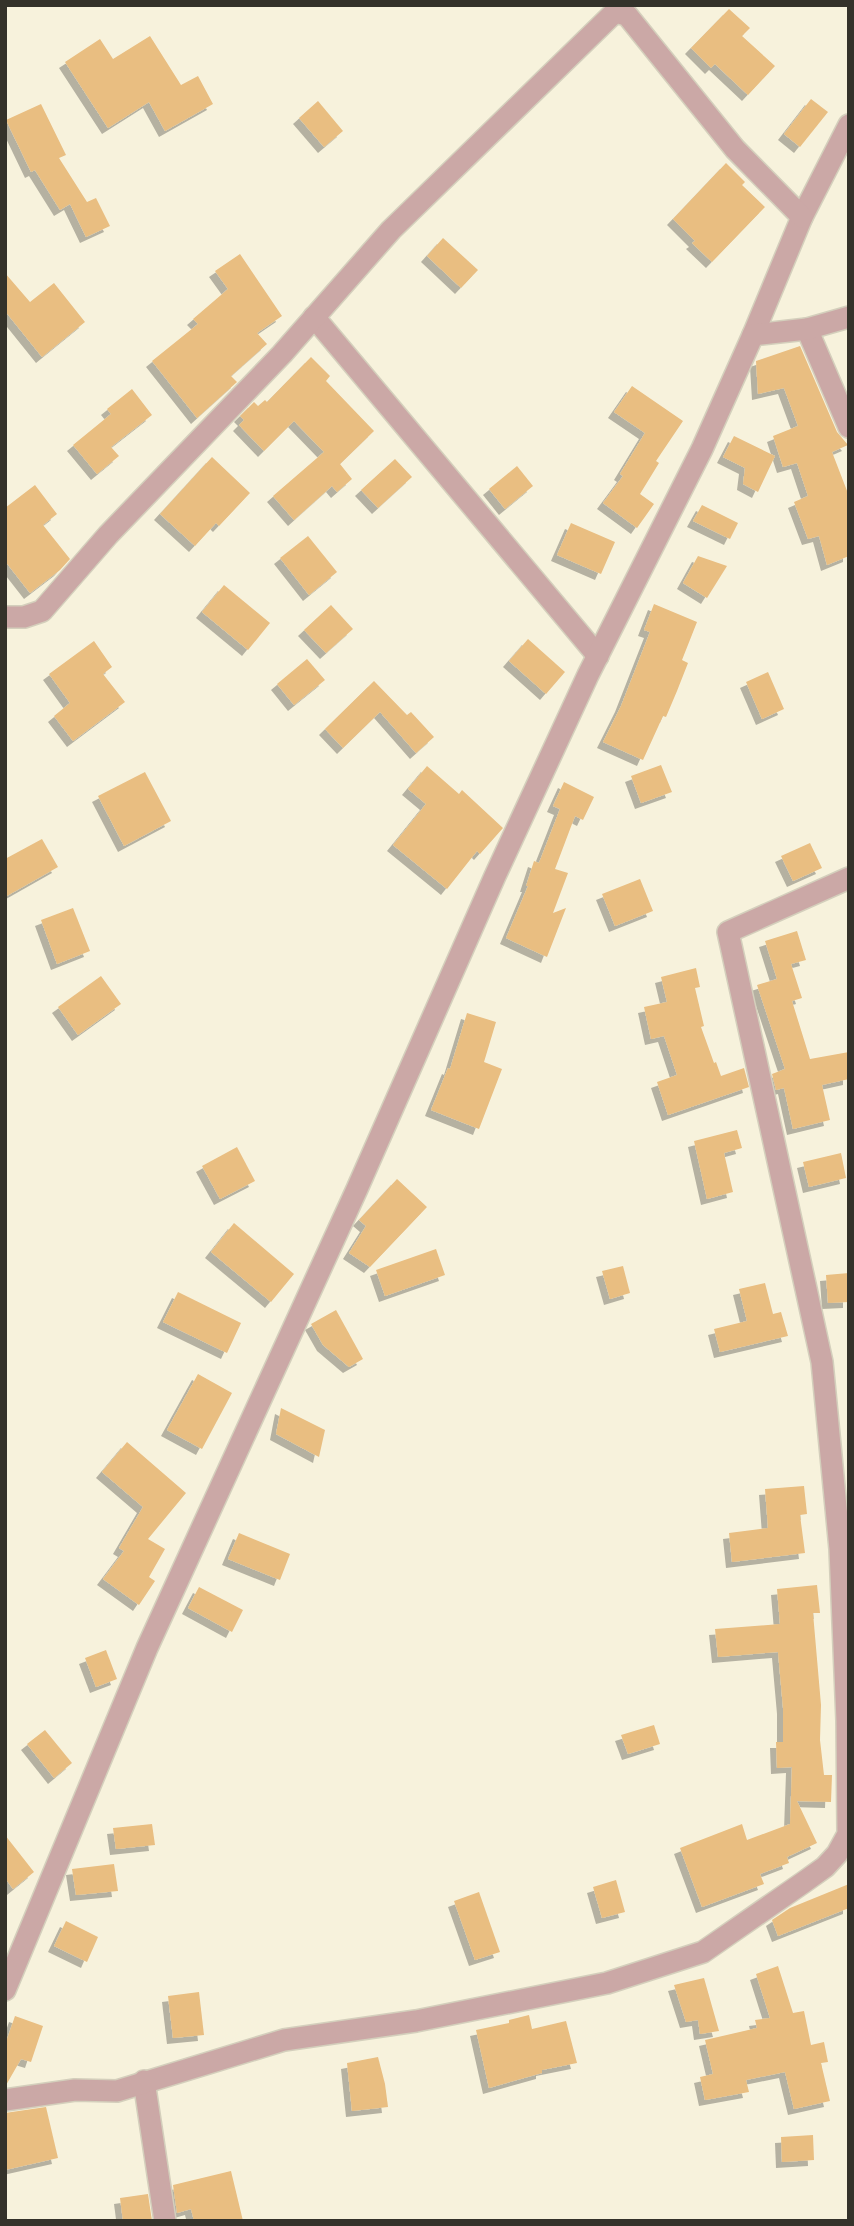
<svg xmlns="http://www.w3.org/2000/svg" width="854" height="2226" font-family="Arial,sans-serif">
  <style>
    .building { fill: #e9be81; filter: url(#shadow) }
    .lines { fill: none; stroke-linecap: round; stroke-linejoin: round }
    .minor-casing { stroke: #d4cfbc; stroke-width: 24 }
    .minor { stroke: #cba8a6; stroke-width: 21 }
  </style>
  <defs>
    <filter id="shadow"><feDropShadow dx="-6" dy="6" stdDeviation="0" flood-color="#0004"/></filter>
  </defs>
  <rect width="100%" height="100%" fill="#f7f2dc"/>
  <!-- building -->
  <g class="building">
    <path d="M729,9L750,28L742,36L775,66L748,95L715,64L711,68L691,48Z"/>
    <path d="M150,36L181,85L198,76L213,104L165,131L149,102L108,128L65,62L100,39L113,59Z"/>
    <path d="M811,99L828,112L800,147L784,134Z"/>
    <path d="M318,101L343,131L324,147L299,118Z"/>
    <path d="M41,104L66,155L59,158L87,202L96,198L110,226L86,237L70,204L60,210L35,170L31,172L6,120Z"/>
    <path d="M726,163L745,182L742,185L765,207L712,262L692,243L695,241L673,219Z"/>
    <path d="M443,238L478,270L461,288L427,256Z"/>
    <path d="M240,254L282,316L257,333L267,344L231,376L237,382L197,418L152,361L198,324L193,319L228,289L215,271Z"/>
    <path d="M5,273L30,302L54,283L85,322L42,357L5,311Z"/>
    <path d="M800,346L837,432L848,445L832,452L849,496V556L827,565L819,536L808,539L794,502L808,496L797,463L783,467L773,436L798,426L784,388L758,394L756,361Z"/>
    <path d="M311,357L330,376L326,381L374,431L340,464L352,479L337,492L332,486L294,520L273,496L324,452L294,421L264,451L239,425L244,420L240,416L254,402L258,406L265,400L267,402Z"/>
    <path d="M632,386L683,421L656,461L659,463L640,494L654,504L637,528L603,503L623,476L620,474L645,433L614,412Z"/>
    <path d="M132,389L152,415L111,447L119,456L97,474L73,445L111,414L107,409Z"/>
    <path d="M734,436L775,456L758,492L743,484L745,468L723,457Z"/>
    <path d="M212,457L250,493L219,526L216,523L195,546L160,514Z"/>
    <path d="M395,459L412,477L378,508L361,490Z"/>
    <path d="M517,466L533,486L505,509L489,489Z"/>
    <path d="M35,485L57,514L43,525L70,559L60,570L30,593L5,561V508Z"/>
    <path d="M702,505L738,523L730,539L693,521Z"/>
    <path d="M571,523L615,542L601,574L557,555Z"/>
    <path d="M308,536L337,572L309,595L280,558Z"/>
    <path d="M698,556L727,566L707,598L683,583Z"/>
    <path d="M224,585L270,623L248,650L202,612Z"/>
    <path d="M654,604L697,622L682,660L688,663L677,691L666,717L663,716L643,760L603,742L621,706L650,632L644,630Z"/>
    <path d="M331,605L353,629L326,653L304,630Z"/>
    <path d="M528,639L565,672L546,694L509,661Z"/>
    <path d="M94,641L112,667L103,674L125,702L73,741L54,716L70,703L49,674Z"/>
    <path d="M307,659L325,680L294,705L277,684Z"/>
    <path d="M768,672L784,709L762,719L746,682Z"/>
    <path d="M374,681L407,715L411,712L434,737L416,753L380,712L343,748L325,729Z"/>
    <path d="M661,765L672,792L641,803L631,776Z"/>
    <path d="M427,766L459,794L462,790L503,828L480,854L477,851L447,889L393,845L426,804L408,789Z"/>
    <path d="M145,772L171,821L124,846L98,796Z"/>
    <path d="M564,782L594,797L583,820L575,816L555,869L568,873L553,913L566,908L547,957L506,938L528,886H526L534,861L539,863L560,809L553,806Z"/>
    <path d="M42,839L58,867L5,897V859Z"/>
    <path d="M810,843L822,868L793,881L781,856Z"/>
    <path d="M640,879L653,911L615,926L602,894Z"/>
    <path d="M73,908L90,951L57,964L41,920Z"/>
    <path d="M797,931L806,960L791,964L802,998L792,1001L810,1059L849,1052V1079L822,1085L830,1120L793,1129L784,1088L776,1090L772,1074L785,1069L757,985L777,979L765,941Z"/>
    <path d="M696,968L700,987L695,988L704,1026L701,1027L714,1063L716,1062L721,1076L744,1068L749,1087L668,1115L657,1082L677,1075L664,1036L651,1039L644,1007L667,1002L661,977Z"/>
    <path d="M101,976L121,1004L78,1035L58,1007Z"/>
    <path d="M467,1013L496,1022L484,1062L502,1069L479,1129L431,1110L448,1068L450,1069Z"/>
    <path d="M737,1130L742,1148L724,1153L733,1192L707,1199L694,1141Z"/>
    <path d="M237,1147L255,1181L220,1199L202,1166Z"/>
    <path d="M841,1153L846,1178L809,1187L803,1162Z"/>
    <path d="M397,1179L427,1207L370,1267L349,1253L366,1226L359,1220Z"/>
    <path d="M234,1223L294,1274L271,1302L211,1252Z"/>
    <path d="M436,1249L445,1275L385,1296L376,1270Z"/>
    <path d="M623,1266L630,1293L610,1299L602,1271Z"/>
    <path d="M849,1273V1302L828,1303L826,1275Z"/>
    <path d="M765,1283L773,1314L781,1312L788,1336L720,1352L714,1329L747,1321L739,1289Z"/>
    <path d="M178,1292L241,1323L227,1353L163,1322Z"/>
    <path d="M336,1310L363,1359L349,1367L323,1345L311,1324Z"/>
    <path d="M198,1374L232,1393L202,1449L167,1430Z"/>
    <path d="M281,1408L325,1430L319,1457L276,1434Z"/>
    <path d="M127,1442L186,1493L148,1539L165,1549L149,1577L155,1581L139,1605L103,1579L124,1551L119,1548L143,1507L102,1472Z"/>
    <path d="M804,1486L807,1514L800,1515L805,1553L732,1562L729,1533L768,1528L765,1489Z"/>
    <path d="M239,1533L290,1554L280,1580L228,1559Z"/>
    <path d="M817,1585L820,1613H813L821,1705L820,1740L824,1775H832L831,1802L797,1801L817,1843L787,1857L789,1863L760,1874L764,1884L702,1907L680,1848L742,1824L747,1840L790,1824L792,1767L777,1768L776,1742H783V1708L778,1652L718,1657L715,1629L780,1624L777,1589Z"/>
    <path d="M199,1587L243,1610L232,1632L188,1608Z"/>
    <path d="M106,1650L117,1679L96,1687L85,1658Z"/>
    <path d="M654,1725L660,1744L628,1754L621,1735Z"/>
    <path d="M45,1730L72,1763L54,1778L27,1744Z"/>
    <path d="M152,1824L155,1845L116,1849L113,1828Z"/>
    <path d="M5,1835L34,1872L13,1889L5,1878Z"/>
    <path d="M114,1864L118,1891L76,1895L72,1869Z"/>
    <path d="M616,1880L625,1912L602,1918L593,1887Z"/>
    <path d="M849,1884V1908L778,1936L772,1920L790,1908Z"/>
    <path d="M479,1892L500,1952L475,1960L454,1901Z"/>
    <path d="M66,1921L98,1937L87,1962L54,1946Z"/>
    <path d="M778,1966L793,2013L804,2011L811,2045L824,2042L828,2062L821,2063L830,2101L794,2109L785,2072L746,2080L749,2092L705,2100L700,2077L713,2074L705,2040L757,2028L755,2020L770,2018L756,1974Z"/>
    <path d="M704,1978L719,2031L700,2034L698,2020L686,2022L674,1985Z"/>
    <path d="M199,1992L204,2035L173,2038L168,1996Z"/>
    <path d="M529,2015L532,2029L566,2021L577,2063L542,2070V2073L489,2088L476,2030L509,2023V2020Z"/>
    <path d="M15,2016L43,2026L31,2062L21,2059L5,2087V2045Z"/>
    <path d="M378,2057L385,2084L388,2107L352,2111L347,2063Z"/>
    <path d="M46,2107L58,2158L5,2170V2113Z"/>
    <path d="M813,2135L814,2160L782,2162L781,2137Z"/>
    <path d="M231,2171L243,2221H194L191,2209L177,2213L173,2185Z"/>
    <path d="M148,2194L152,2221H123L120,2198Z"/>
  </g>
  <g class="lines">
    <!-- minor casing -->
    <g class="minor-casing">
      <g id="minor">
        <path d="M314,317L598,656"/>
        <path d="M807,329L849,427"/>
        <path d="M753,335L802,217L849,125"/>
        <path d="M5,617H24L42,611L108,535L282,354L391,230L615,12L627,15L735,149L802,217"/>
        <path d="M5,1990L147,1648L357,1189L495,876L588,675L702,449L753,335L807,329L849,317"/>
        <path d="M144,2081L165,2221"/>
        <path d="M5,2100L75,2090L117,2091L284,2040L416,2021L607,1983L703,1952L804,1882L825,1867L837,1854L848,1834L847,1721L840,1549L822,1362L728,932L849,878"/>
      </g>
    </g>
    <!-- minor -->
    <use href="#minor" class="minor"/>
  </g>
  <!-- border -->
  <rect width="854" height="2226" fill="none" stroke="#34322a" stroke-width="14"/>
</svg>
